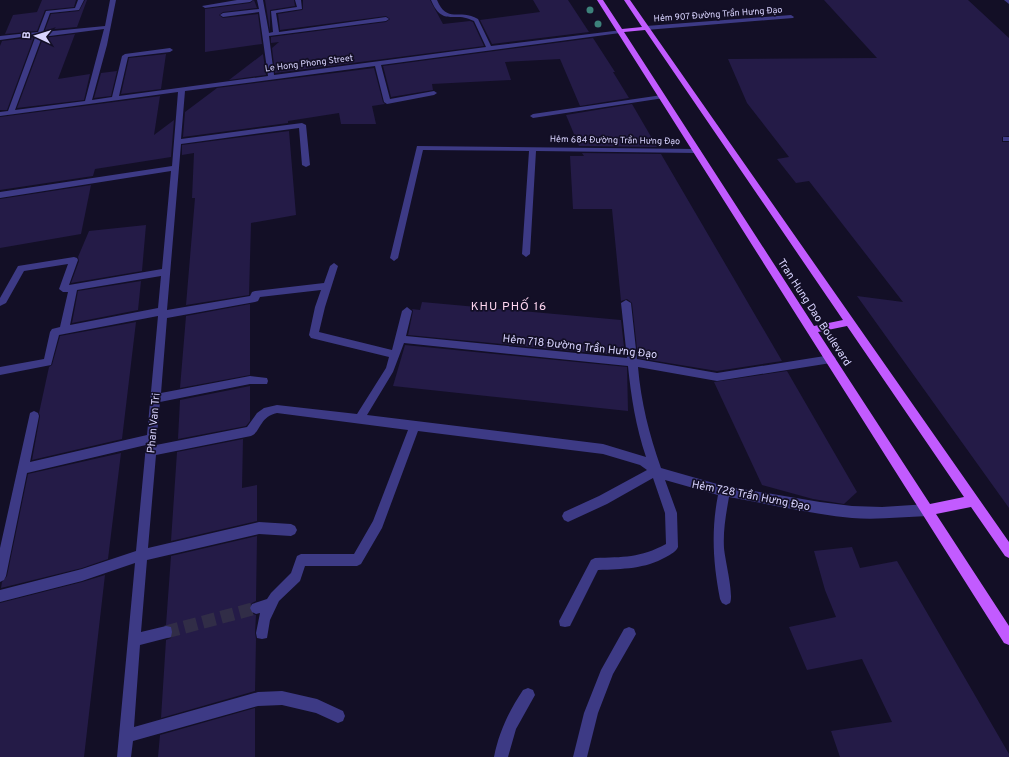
<svg xmlns="http://www.w3.org/2000/svg" width="1009" height="757" font-family="Overpass,sans-serif">
  <style>
    .building { fill: #241b47 }
    .lines { fill: none; stroke-linecap: round; stroke-linejoin: round }
    .minor-tunnel { stroke: #312d47; stroke-width: 13; stroke-dasharray: 13 6; stroke-linecap: butt }
    .minor { fill: #3d3a85; fill-rule: evenodd }
    .major { fill: #c25bff; fill-rule: evenodd }
    .tree { fill: #3d827b }
    .labels { text-anchor: middle; stroke-width: 3.5; stroke-linejoin: round; paint-order: stroke }
    .far-street-label { font-size: 9px; fill: #d9d4ff; stroke: #130f26 }
    .street-label { font-size: 11px; fill: #d9d4ff; stroke: #130f26 }
    .neighbourhood-label { font-size: 12px; letter-spacing: 1px; fill: #ffd6f0; stroke: #130f26 }
  </style>
  <rect width="100%" height="100%" fill="#130f26"/>
  <!-- building -->
  <g class="building">
    <path d="M42,0H76L74,7L45,10L37,31L5,34L13,15L37,12Z"/>
    <path d="M85,0H87L77,27L45,30L51,14L79,11Z"/>
    <path d="M254,0L257,8L223,12L219,15L223,18L258,14L262,44L205,52V9L250,3Z"/>
    <path d="M265,0H294L295,6L270,10V31Z"/>
    <path d="M303,0H430L443,24L470,21L473,22L484,46L275,73L272,48L279,42L271,43V37L386,22L390,19L386,16L280,30L278,14L302,10L303,9Z"/>
    <path d="M533,0H568L589,32L492,44L480,20L540,12Z"/>
    <path d="M824,0H968L1009,38V136L1002,137V142H1009V508L857,296L903,302L809,181L796,183L777,159L789,157L747,103L728,59L877,58Z"/>
    <path d="M75,34L58,79L90,74L84,100L17,108L43,38Z"/>
    <path d="M34,37L7,110H0V46L2,41Z"/>
    <path d="M593,38L615,72H613L629,98L580,106L560,59L505,62L511,80L432,84L433,90L391,97L383,66Z"/>
    <path d="M166,54L161,89L121,94L129,58Z"/>
    <path d="M263,54L266,75L229,80Z"/>
    <path d="M374,68L383,102L385,104L372,106L376,124H341L339,113L288,121V123L183,137L185,112L217,88Z"/>
    <path d="M117,71L111,96L94,98L101,73Z"/>
    <path d="M160,96L154,135L174,120L171,157L95,169L93,176L0,190V117Z"/>
    <path d="M632,104L657,147L579,146L566,115Z"/>
    <path d="M289,131L296,215L251,223L249,295L186,305L195,198H192L194,153L182,155V145Z"/>
    <path d="M582,153L661,154L782,361L717,371L638,358L632,303L627,299L621,301L612,209H573L570,156H584Z"/>
    <path d="M91,185L81,234L0,248V199Z"/>
    <path d="M146,225L142,271L71,283L79,261L78,257L89,231Z"/>
    <path d="M141,281L138,310L72,323L78,291Z"/>
    <path d="M422,302L621,320L625,356L408,335L413,311L412,309L420,310Z"/>
    <path d="M250,304V375L180,388L186,316Z"/>
    <path d="M136,322L122,439L32,460L40,416L39,413L49,367L52,365L60,336Z"/>
    <path d="M405,345L627,367L628,411L393,386Z"/>
    <path d="M787,371L857,492L844,504L813,499L762,485L714,382Z"/>
    <path d="M250,386V421L246,426L178,439L180,400Z"/>
    <path d="M243,439L242,488L257,485V521L171,541L177,452Z"/>
    <path d="M121,453L108,559L82,568L1,588L2,582L7,576L28,474Z"/>
    <path d="M257,536L256,601L252,603L249,607L251,613L256,615L255,633L256,639L255,691L161,718L166,640L171,638L173,632L172,627L166,625L171,556Z"/>
    <path d="M852,547L860,568L897,561L1009,754V757H840L831,731L892,722L862,659L807,670L789,627L836,617L825,590L814,551Z"/>
    <path d="M105,575L84,757H0V603L82,582Z"/>
    <path d="M255,708V757H158L160,735Z"/>
  </g>
  <g class="lines">
    <!-- minor-tunnel -->
    <path class="minor-tunnel" d="M166,632L256,608"/>
    <!-- minor -->
    <g class="minor">
      <path d="M78,0H84L79,10L50,13L43,32L105,26L110,0H116L107,45L92,100L112,97L122,56L125,54L170,48L173,50L170,52L128,57L119,96L268,76L259,12L223,17L220,15L223,13L259,9L257,0H263L269,33L273,32L271,11L297,7L295,0H301L302,9L276,13L279,32L386,17L389,19L386,21L269,36L274,75L486,47L474,21C454,10 443,28 431,0H437C447,24 459,8 478,19L491,46L622,30V32L620,33L381,65L390,99L434,91L437,93L434,95L387,104L384,102L375,66L185,91L181,139L302,123L306,125L310,165L306,167L302,165L299,128L181,144L167,310L250,296L252,292L255,291L324,283L330,266L334,263L338,266L325,307L319,332L392,350L402,311L407,307L412,311L406,336L627,358L621,303L626,300L631,303L637,359L717,373L831,355L834,356L836,359L834,362L831,363L717,381L638,367C641,402 649,434 661,468L724,486L820,502L852,506L882,507L928,504L932,506L934,510L932,514L928,516C903,517 877,520 852,518C811,514 769,504 729,497C726,514 723,531 724,548C725,560 734,595 730,603L726,605L722,603L720,599C713,563 711,531 718,495L665,480L677,513L678,547C676,552 671,554 666,557C645,569 623,569 598,570L570,626L565,627L560,626L559,621L591,560L595,558C623,557 640,558 666,544L665,513L653,478L607,504L568,522L564,520L562,516L564,512L599,496L647,470L640,465L603,454L418,431L382,528L361,564L357,566H305L300,581L279,601L270,620L267,638L262,639L257,638L256,633L260,613L256,614L252,612L250,608L252,604L267,599L271,593L291,573L297,556L301,554H354L373,521L408,430L277,413C259,417 261,432 251,436L156,455L148,548L259,522L291,524L295,526L297,530L295,534L291,536L259,534L147,560L141,632L166,626L171,627L172,632L171,637L140,645L134,727L258,692L282,691L317,699L343,711L345,716L343,721L338,723L316,713L282,705L258,706L133,741L131,757H117L135,563L82,581L0,602V590L82,569L136,551L146,445L27,473L6,576L4,580L0,582V548L30,413L34,411L38,413L39,416L30,462L147,435L158,316L59,335L51,365L0,375V367L44,359L50,332L52,329L60,327L68,292H63L59,289L68,264L24,271L6,303L0,306V298L18,266L74,257L77,258L78,260L69,285L162,269L171,171L0,198V192L172,166L178,92L0,116V112L8,111L36,35L0,40V36L38,32L46,11L75,8ZM104,29L85,101L15,110L42,37ZM161,276L158,308L70,325L77,290ZM321,290L315,307L309,335L311,338L389,357L386,368L357,414L277,405L264,408L257,413L247,427L156,445L160,402L250,384H267L268,381L267,378L250,376L161,393L167,318L255,302L258,301L260,297ZM404,343L628,366C631,397 636,427 646,457L603,444L367,415L393,372Z"/>
      <path d="M237,0H253L250,2L205,8L202,6Z"/>
      <path d="M1004,0H1009V4Z"/>
      <path d="M791,15L794,17L793,18L646,30L643,28L646,26Z"/>
      <path d="M662,95L665,97L664,98L533,118L530,116L533,114Z"/>
      <rect x="1003" y="137" width="6" height="4"/>
      <path d="M417,146L697,149L701,151L697,153L536,151L530,254L526,257L522,254L529,151L423,150L398,258L394,261L390,258Z"/>
      <path d="M629,627L634,629L636,634L613,674L598,713L587,757H573L584,713L601,670L624,629Z"/>
      <path d="M528,688L533,690L535,695L516,729L508,757H494C499,732 509,711 523,690Z"/>
    </g>
    <!-- major -->
    <path class="major" d="M597,0H603L622,29L642,27L624,0H630L1009,542V558L1005,556L971,507L936,514L1009,626V645L1004,643ZM645,30L843,320L814,326L624,32ZM847,326L964,497L930,504L818,332Z"/>
  </g>
  <!-- trees -->
  <g class="tree">
    <circle cx="590" cy="10" r="3.5"/>
    <circle cx="598" cy="24" r="3.5"/>
  </g>
  <g class="labels">
    <!-- far-street labels -->
    <g class="far-street-label">
      <text transform="translate(718 14) rotate(-4)" y="3">Hẻm 907 Đường Trần Hưng Đạo</text>
      <text transform="translate(309 63) rotate(-7)" y="3">Le Hong Phong Street</text>
      <text transform="translate(615 140) rotate(1)" y="3">Hẻm 684 Đường Trần Hưng Đạo</text>
    </g>
    <!-- street labels -->
    <g class="street-label">
      <text transform="translate(815 312) rotate(57)" y="4">Tran Hung Dao Boulevard</text>
      <text transform="translate(580 346) rotate(6)" y="4">Hẻm 718 Đường Trần Hưng Đạo</text>
      <text transform="translate(153 423) rotate(-85)" y="4">Phan Van Tri</text>
      <text transform="translate(751 495) rotate(11)" y="4">Hẻm 728 Trần Hưng Đạo</text>
    </g>
    <!-- neighbourhood labels -->
    <g class="neighbourhood-label">
      <text x="509" y="310">KHU PHỐ 16</text>
    </g>
  </g>
  <!-- north arrow -->
  <g transform="translate(36 36) rotate(274)" stroke="#130f26" stroke-width="3" paint-order="stroke">
  <path d="M0-3L7 15L0 10L-7 15Z" fill="#d9d4ff"/>
  <text y="-6" font-size="11" font-weight="bold" text-anchor="middle" fill="#d9d4ff">B</text>
  </g>
</svg>
